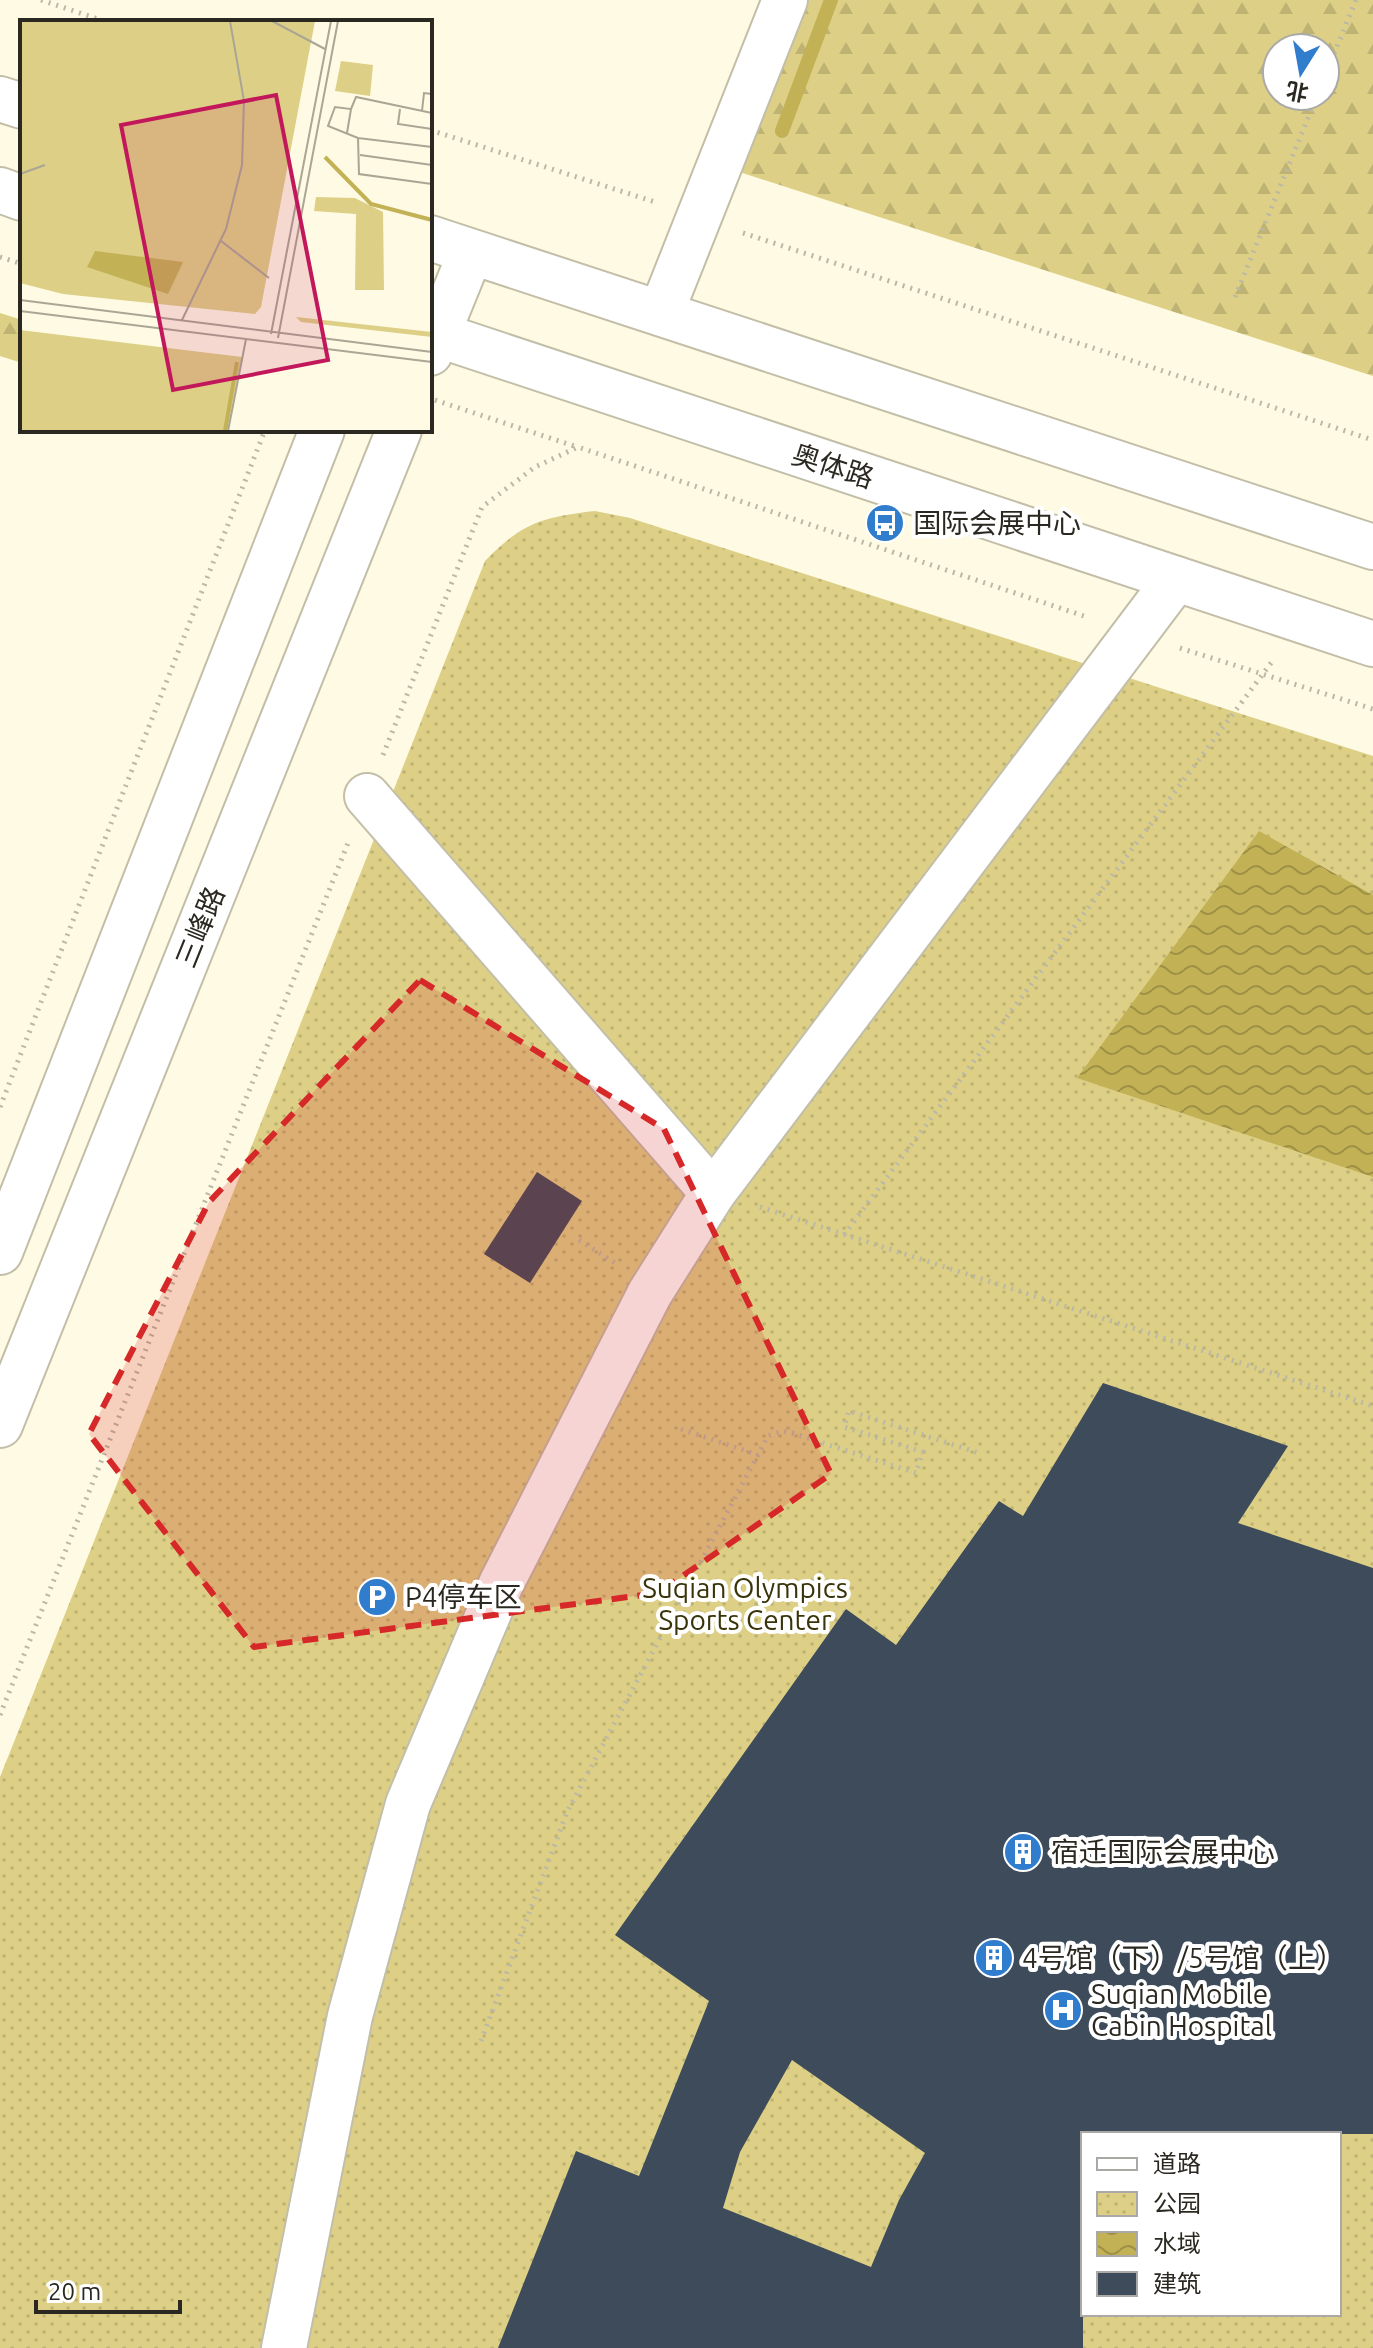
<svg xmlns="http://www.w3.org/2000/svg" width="1373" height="2348" font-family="Ubuntu,'Noto Sans SC',sans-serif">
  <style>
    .forest { fill: url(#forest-firs); fill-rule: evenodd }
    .park { fill: url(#park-dots); fill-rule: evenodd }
    .water { fill: url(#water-waves) }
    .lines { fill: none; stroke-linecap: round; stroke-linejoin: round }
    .stream { stroke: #c2b255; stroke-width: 14 }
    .building { fill: #3d4b5a; fill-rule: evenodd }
    .minor-casing { stroke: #c2bea8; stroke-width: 48 }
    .major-casing { stroke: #c2bea8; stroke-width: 48 }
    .path { stroke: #bbb8a5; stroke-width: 5; stroke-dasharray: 2 6; stroke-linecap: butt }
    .minor { stroke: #fff; stroke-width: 44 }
    .major { stroke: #fff; stroke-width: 44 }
    .marked { fill: #d62828; fill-opacity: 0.2; stroke: #d62828; stroke-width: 6; stroke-dasharray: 16 10; stroke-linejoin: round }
    .labels { text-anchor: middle; stroke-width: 8; stroke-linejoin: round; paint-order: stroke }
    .street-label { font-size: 28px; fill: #2a2820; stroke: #fff }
    .poi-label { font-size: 28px; fill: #2a2820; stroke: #fff; text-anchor: start }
    .park-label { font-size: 28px; fill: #3a340a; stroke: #fff }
    .inset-river { fill: none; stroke: #c2b255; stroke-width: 4 }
    .inset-road { fill: none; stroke: #a9a695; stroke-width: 2 }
    .view { fill: #c2185b; fill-opacity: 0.15; stroke: #c2185b; stroke-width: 4 }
    .inset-edge { fill: none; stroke: #2a2820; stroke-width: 4 }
  </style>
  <defs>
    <pattern id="forest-firs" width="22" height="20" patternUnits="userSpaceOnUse" patternTransform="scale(2)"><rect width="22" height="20" fill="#ddd086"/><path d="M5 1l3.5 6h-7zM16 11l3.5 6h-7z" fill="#beb373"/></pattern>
    <pattern id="park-dots" width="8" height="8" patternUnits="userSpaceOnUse" patternTransform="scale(2)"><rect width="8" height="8" fill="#ddd086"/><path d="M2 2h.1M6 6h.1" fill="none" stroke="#beb373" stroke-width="1.8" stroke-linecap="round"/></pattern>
    <pattern id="water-waves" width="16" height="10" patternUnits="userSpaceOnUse" patternTransform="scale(2)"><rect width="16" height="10" fill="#c2b255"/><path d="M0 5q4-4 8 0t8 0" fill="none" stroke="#9e9146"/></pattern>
  </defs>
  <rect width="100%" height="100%" fill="#fefae3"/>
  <!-- forest -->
  <g class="forest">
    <path d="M795,0H1373V376L727,168ZM1277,48H1325V96H1277Z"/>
    <path d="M0,313L22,320V363L0,356Z"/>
  </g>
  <!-- park -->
  <path class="park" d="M595,511L630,518L1373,756V2348H0V1777L485,561C523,522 543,517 595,511ZM1083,2134H1339V2314H1083Z"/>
  <!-- water -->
  <path class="water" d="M1259,831L1373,895V1177L1077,1078Z"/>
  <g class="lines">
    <!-- stream -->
    <path class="stream" d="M782,131L831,0"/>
  </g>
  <!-- building -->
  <g class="building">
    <path d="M537,1172L582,1201L530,1283L484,1254Z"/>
    <path d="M1103,1383L1288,1446L1238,1523L1373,1568V2134H1083V2348H498L576,2151L639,2176L709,2001L615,1935L846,1609L896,1645L999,1501L1023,1516ZM792,2060L925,2153L899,2200L871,2267L723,2208L740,2152Z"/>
  </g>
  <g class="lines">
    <!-- minor casing -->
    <g class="minor-casing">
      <g id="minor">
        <path d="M661,313L785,0"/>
        <path d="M367,796L713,1193"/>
        <path d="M284,2348L350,2016L408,1804L501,1584L650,1293L713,1193L1176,579"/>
      </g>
    </g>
    <!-- major casing -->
    <g class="major-casing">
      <g id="major">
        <path d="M0,99L22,106"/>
        <path d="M0,190L22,198"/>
        <path d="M430,238L1373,547"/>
        <path d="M430,332L1373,644"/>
        <path d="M430,353L471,252"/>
        <path d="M0,1252L322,430"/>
        <path d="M0,1425L399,430"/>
      </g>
    </g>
    <!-- path -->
    <g class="path">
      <path d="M41,0L107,22"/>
      <path d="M1325,76L1356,0"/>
      <path d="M430,130L655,202"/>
      <path d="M743,233L1373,440"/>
      <path d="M0,257L22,264"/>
      <path d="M1235,297L1317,96"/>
      <path d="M435,400L577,447"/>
      <path d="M1180,648L1373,709"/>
      <path d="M383,755L482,507L535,467L578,447L1087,617"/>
      <path d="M0,1107L265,430"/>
      <path d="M760,1207L1373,1406"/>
      <path d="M844,1235L1274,659"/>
      <path d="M579,1240L615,1263"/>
      <path d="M681,1429L758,1455"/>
      <path d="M0,1715L348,843"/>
      <path d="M481,2041L567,1812L768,1436L783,1431L792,1433L916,1473L923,1452L844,1427L849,1411L979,1453"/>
    </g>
    <!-- minor -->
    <use href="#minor" class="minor"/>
    <!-- major -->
    <use href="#major" class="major"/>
  </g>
  <!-- marked area -->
  <path class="marked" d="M420,980L664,1129L831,1474L658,1593L254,1647L89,1434L209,1202Z"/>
  <!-- icons -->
  <defs>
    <g id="bus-disc" transform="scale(2)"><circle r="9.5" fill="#307ccd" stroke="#fff"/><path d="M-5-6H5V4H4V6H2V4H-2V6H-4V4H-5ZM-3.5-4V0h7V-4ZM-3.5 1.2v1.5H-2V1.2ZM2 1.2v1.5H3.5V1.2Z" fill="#fff"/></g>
    <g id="parking-disc" transform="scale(2)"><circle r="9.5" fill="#307ccd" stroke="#fff"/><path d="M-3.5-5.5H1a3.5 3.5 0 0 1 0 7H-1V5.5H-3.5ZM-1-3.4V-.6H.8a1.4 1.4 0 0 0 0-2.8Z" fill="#fff"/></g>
    <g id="building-disc" transform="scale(2)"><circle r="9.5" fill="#307ccd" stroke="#fff"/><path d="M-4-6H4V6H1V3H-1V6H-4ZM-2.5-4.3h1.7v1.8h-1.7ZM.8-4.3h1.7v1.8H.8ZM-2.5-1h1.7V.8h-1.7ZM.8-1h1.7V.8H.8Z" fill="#fff"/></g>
    <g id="hospital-disc" transform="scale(2)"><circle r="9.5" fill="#307ccd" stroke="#fff"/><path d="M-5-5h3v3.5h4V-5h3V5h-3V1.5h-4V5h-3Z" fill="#fff"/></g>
  </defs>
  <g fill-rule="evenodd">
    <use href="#bus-disc" x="885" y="523"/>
    <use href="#parking-disc" x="377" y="1597"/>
    <use href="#building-disc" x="1023" y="1852"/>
    <use href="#building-disc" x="994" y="1958"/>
    <use href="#hospital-disc" x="1063" y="2010"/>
  </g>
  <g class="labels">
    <!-- street labels -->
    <g class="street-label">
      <text transform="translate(833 466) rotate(18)" y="10">奥体路</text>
      <text transform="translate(200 927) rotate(-68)" y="10">三峰路</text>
    </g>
    <!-- poi labels -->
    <g class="poi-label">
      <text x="913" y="533">国际会展中心</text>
      <text x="405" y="1607">P4停车区</text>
      <text x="1051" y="1862">宿迁国际会展中心</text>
      <text x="1022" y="1968">4号馆（下）/5号馆（上）</text>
      <text x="1091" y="2004">Suqian Mobile<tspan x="1091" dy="32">Cabin Hospital</tspan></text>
    </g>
    <!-- park labels -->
    <g class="park-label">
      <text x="745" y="1598">Suqian Olympics<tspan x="745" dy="32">Sports Center</tspan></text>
    </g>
  </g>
  <!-- overview -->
  <g transform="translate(20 20)">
    <rect width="412" height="412" fill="#fefae3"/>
    <path d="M321,41L353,45L350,76L315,71Z" fill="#ddd086"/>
    <path d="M296,177L335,178L363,192L364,270H335L336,194L294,191ZM276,297L412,312V317L281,302ZM0,310L222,337L207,411H0Z" fill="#ddd086"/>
    <path d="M0,1H295L241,287L235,294L43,274L0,263Z" fill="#ddd086"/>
    <path d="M75,231L163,242L148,274L67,247Z" fill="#c2b255"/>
    <path class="inset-river" d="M305,137L351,184L412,200M205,411L217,342"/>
    <path class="inset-road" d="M252,1L305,29M331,89L336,77L412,93M380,89L378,104L412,109M402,91L404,73L412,74M327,113L331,89L315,87L308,106L338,118L339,154L412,164M338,118L412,127M340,135L412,145M0,154L25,145M201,221L249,258M0,280L412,332M0,291L412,342M162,300L206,209L222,145L224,81L210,1M251,314L311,1M258,318L318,1M208,411L226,319"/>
    <path class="view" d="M256,75L308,340L153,370L101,105Z"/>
    <rect width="412" height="412" class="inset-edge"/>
  </g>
  <!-- legend -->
  <rect x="1081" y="2132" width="260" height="184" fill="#ffffff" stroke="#aaa9a6" stroke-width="2"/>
  <rect x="1097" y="2158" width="40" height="12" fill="#ffffff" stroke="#aaa9a6" stroke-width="2"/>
  <text x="1153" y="2172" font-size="24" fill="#2a2820">道路</text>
  <rect x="1097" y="2192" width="40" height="24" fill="url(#park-dots)" stroke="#aaa9a6" stroke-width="2"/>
  <text x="1153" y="2212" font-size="24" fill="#2a2820">公园</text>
  <rect x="1097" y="2232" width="40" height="24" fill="url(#water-waves)" stroke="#aaa9a6" stroke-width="2"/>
  <text x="1153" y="2252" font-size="24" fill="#2a2820">水域</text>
  <rect x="1097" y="2272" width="40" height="24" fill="#3d4b5a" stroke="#aaa9a6" stroke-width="2"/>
  <text x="1153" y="2292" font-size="24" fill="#2a2820">建筑</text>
  <!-- north arrow -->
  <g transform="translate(1301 72) rotate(191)"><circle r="38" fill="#ffffff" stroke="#aaa9a6" stroke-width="2"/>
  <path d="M0-6L14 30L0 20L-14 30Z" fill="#307ccd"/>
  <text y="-12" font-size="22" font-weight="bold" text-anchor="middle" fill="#2a2820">北</text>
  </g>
  <!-- scale -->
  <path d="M36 2300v12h144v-12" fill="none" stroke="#2a2820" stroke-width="4"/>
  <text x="48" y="2300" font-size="24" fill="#2a2820" stroke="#ffffff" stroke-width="6" paint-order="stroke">20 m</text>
</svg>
